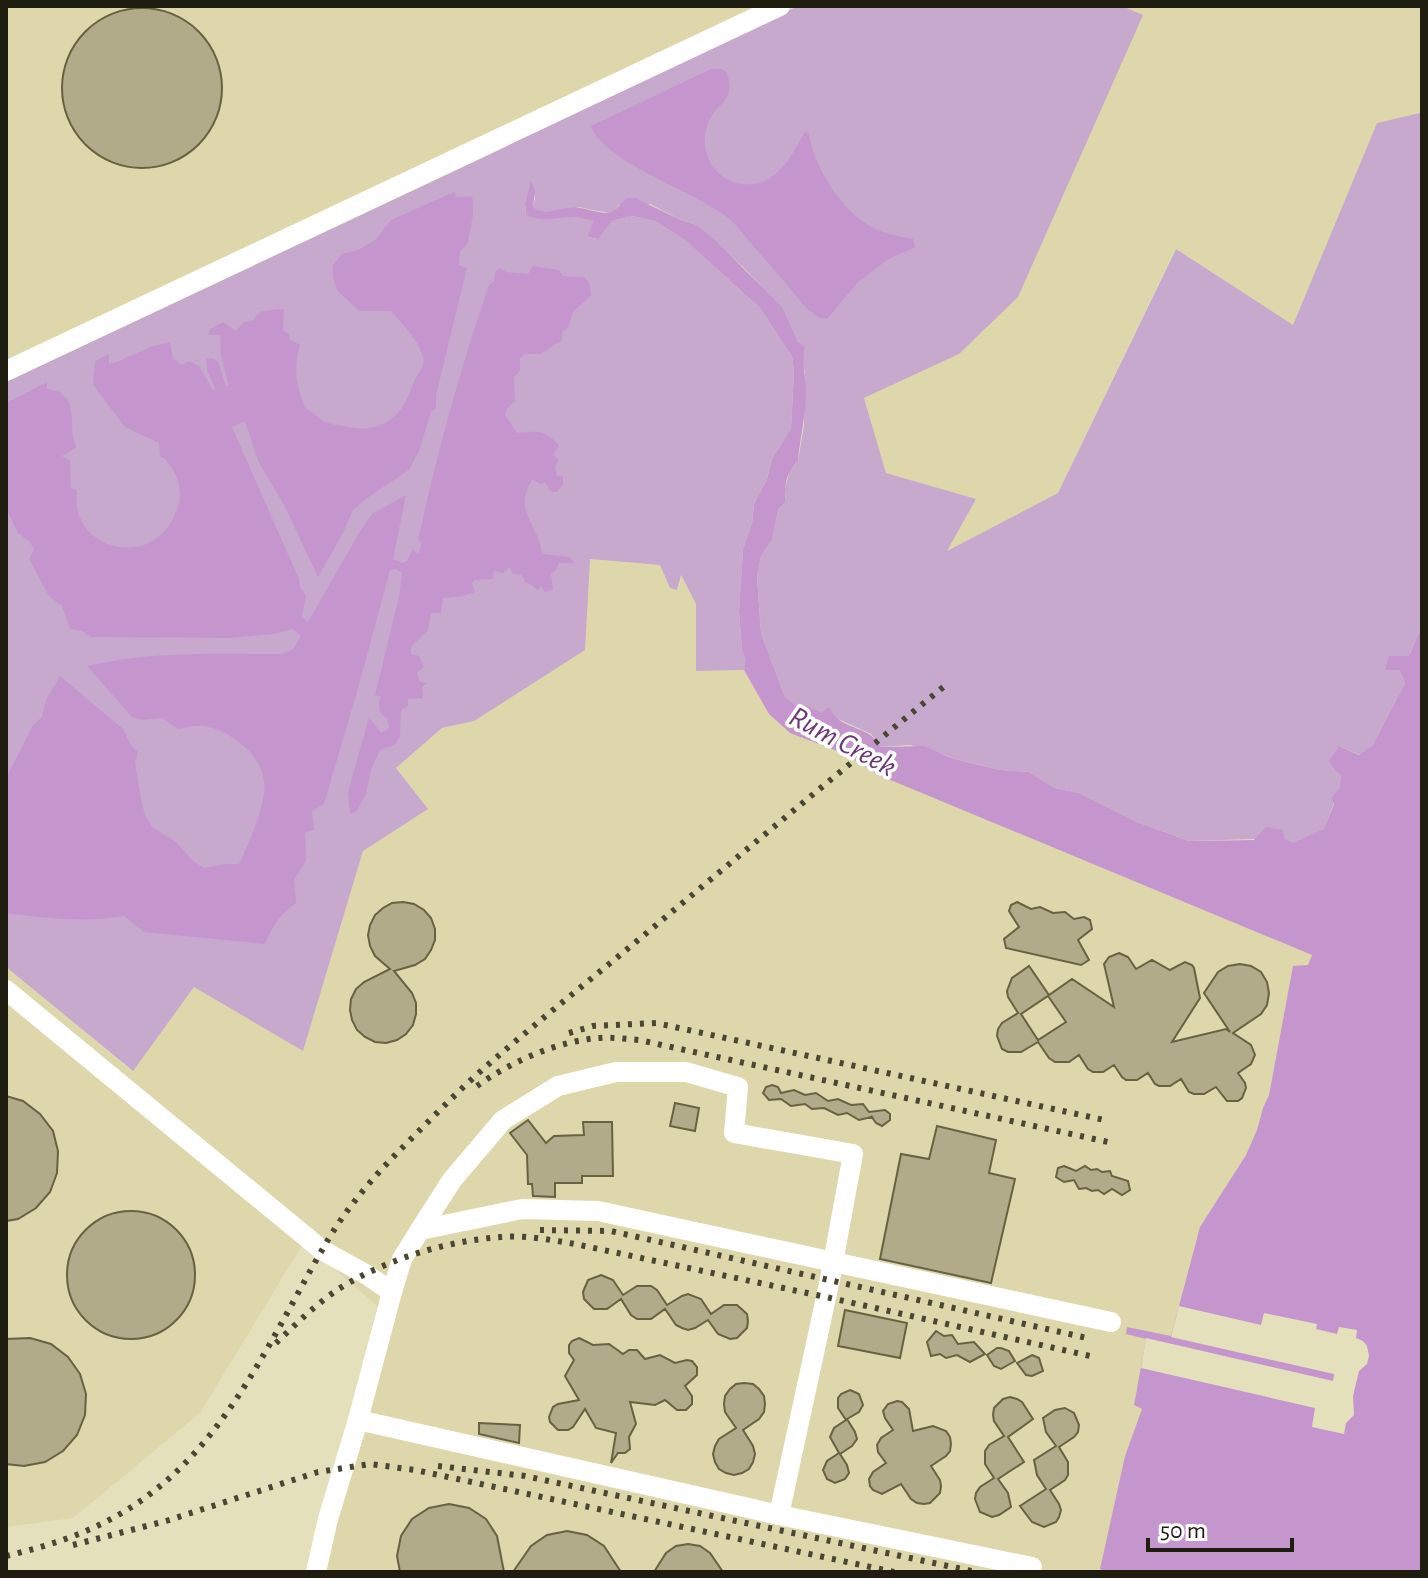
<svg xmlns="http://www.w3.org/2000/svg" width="1428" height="1578" font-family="'Alegreya Sans',sans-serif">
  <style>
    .built { fill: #ddd7ab }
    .green { fill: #c7a9cd }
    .water { fill: #c596ce }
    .pier { fill: #e5e0bc }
    .building { fill: #b1ab89; stroke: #676242; stroke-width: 2; fill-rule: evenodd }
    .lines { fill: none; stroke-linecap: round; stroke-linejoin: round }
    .minor { stroke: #fff; stroke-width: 20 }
    .rail { stroke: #494634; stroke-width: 6; stroke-dasharray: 4 8; stroke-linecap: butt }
    .labels { text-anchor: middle; stroke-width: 7; stroke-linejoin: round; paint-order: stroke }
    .water-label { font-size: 30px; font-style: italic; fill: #6f367a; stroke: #fff }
  </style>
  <rect width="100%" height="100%" fill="#e5e0bc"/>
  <!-- built -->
  <g class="built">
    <path d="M6,6H798L480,159L6,382Z"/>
    <path d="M1122,6H1422V115L1420,113L1377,123L1293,325L1175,249L1058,493L945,552L975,499L886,473L864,398L959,354L1142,15Z"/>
    <path d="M590,559L660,565L670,588L677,590L680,574L696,604V671L744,670L769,714L790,733L845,754L876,774L1312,955L1308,965L1293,967L1269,1095L1263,1108L1257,1130L1246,1155L1200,1227L1171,1337L1127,1327L1146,1338L1134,1405L1142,1409L1125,1456L1100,1572H317L377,1306L304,1242L200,1413L73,1518L6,1527V967L132,1071L194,987L303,1050L363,851L428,809L396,768L442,728L474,721Z"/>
  </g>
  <!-- green -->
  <path class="green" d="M798,6H1122L1143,15L1018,297L959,354L864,398L886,473L976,499L947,551L1058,493L1176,249L1293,325L1377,123L1420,113L1422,115V633L1418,634L1411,652L1408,656H1398L1399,670L1405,683L1372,746L1360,755L1339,746L1341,775L1339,789L1324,830L1293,844L1284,838L1189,841L1137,822L1079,793L1055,788L1029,772L1001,770L966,762L910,745L881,747L871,734L836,718L830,713H822L807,705H796L785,697L761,633L757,575L761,556L772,538L778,510L786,502L785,489L790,469L798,461L804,425L805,372L798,342L762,287L744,268L697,225L681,220L650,204L619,205L613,212C601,213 590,209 579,207C562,206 548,218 533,207L535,198L531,182L525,203L526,215L574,217L595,221L587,237L597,239L612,221L633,216L655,221L686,241L760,308L792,357L794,372L791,428L772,459L767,479L754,504L752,523L743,549L739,611L742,651L747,658L744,670L696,671V604L681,575L677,590L670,588L660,565L590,559L585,650L474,721L442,728L396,768L428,809L363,851L303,1051L194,987L133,1071L6,967V382L480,159Z"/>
  <!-- water -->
  <g class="water">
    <path d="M711,69H721L727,72C729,80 731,89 727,97C723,104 715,109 711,117C696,143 709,180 742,184C750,185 759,184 766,180C786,170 794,150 805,132L809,133C812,163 840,207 865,223C879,233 897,236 913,239L915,247L887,260L859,281L827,319L818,317L804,306C786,283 767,262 748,240C743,234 738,227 732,221C701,193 603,163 591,126Z"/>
    <path d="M531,180L535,191L533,207C547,217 559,207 575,207C586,208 604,216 613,211C618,208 623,201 627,198H635L681,220L697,225L717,242L782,307L798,342L805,347C801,361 806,377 806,391C806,415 800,438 798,461C786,472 784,486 786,502L778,510L772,539L761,556L757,576L761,633L785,697L796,705H807L822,713L827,708H830C835,723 854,726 867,733C873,736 877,742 881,747L924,746L946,756L966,762L1001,770L1029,772L1055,788L1079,793L1137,822L1189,841L1254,840L1266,827L1283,830L1284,838L1293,843L1324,829L1334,804L1331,798L1339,789L1341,775L1335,770L1329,761L1339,746L1359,755L1372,746L1405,683L1399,670H1385L1389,656H1408L1411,652L1418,634L1422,633V1572H1107L1100,1569L1125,1456L1142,1409L1134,1405L1146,1339L1126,1334L1127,1327L1171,1336L1200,1227L1246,1155L1257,1130L1263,1108L1269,1095L1293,966L1308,965L1312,955L876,774L845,754L790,733L769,714L744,670L746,658L742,651L739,611L743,549L752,523L754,504L767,479L772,459L791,428L794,372L792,357L760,308L686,241L655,221L633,216L612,221L598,239L587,237L594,221C588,220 580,218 574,217C557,217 543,223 526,215L525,203Z"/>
    <path d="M454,192L456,197L472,196C475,213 471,226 468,241C467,246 462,248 460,252C459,256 459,261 459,265L467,268L436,395V408L431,412L419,451L409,470L367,498L353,510L343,533L318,577L284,505L258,461L245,421L232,427L299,579L300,587L306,595L302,616L308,622L359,533L372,514L406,495L393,559L402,563L407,561L413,549L418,554L422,543L418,540C437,454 460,369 489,285L494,281L495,272L500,268L506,272L528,274L533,266L559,270L563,276L584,277L589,283L591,295L573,312L568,328L562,332V340L541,354H525L520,358V371L514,377L515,402L507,408L505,415L517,433C538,431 544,429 559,445L553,455L559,460L555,466L557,476H563V484L557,492H551L545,482L541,484L532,480C512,513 539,523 542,554L569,557L575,563H559L556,570L551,574L553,589L545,592L541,586L537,590L532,585L525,582L522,575L513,574L509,567L503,573L494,571L493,579L475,580L472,583L475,592L464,596L443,598L441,613H431L428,630L411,647V654L419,656L424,667L417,672L419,681L427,683L422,687L423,698L408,699V706L401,710L400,736L395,745L380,750L371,770L366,794L356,812L350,814L348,792L369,717L381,733L389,728L387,718L380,713L379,702L381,697L375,695L399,597L402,573L396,569L390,570L359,685L324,804L312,811L314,830L305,833L306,861L294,880L296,903C280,914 273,926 265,944L144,932L124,916C85,923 45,918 6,913V778L33,725L42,717L46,700L60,676L123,729L131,745L138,752L135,762L141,799L145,815L152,827L176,842L192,860L204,868L225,864H239C249,843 267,803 264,781C261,755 233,733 209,727C199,724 188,727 178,729L162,718L142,720L132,717L87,666C150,651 217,654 282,654L293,649L301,636L293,629L274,634L228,638L91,637L82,631L70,629L62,606L49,596L29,559L34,549L29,541L18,533L6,508V403L47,382V389C52,391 57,390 61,393C78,404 68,430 76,446L75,449L62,456L70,460L71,488L77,490C68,549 150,571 174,516C176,511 179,504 180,499C181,484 175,470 165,459C163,458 161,457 160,456C160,455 159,444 159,443L125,427L93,385L95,361L109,354V364C130,359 148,344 170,343L173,359L182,365L189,361L199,366L213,390L215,389L207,370L206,359L211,358L218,361L226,386H229L221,356L220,335H208L210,329L223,322L236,331L244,322L252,321L261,311L284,309L283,330L289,334L290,340L300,345C293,370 296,383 305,408C313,412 318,418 325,422C330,424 338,425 343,426C380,435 402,419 413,384C416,374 426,369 423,357C418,339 402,324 391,311H359L337,290L333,277V265L342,254L358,250L375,240L391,220Z"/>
  </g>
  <!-- pier -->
  <path class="pier" d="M1179,1306L1261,1325L1264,1313L1317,1324L1316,1329L1337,1334L1339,1327L1357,1330L1356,1338L1363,1341L1367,1346L1369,1356L1367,1364L1359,1371L1353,1396L1354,1415L1346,1423L1344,1434L1312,1427L1315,1408L1141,1368L1146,1338L1333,1381L1334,1374L1171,1337Z"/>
  <!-- building -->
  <g class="building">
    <circle cx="142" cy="88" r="80"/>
    <path d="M403,902L414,904L424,910L431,918L435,929V940L431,950L425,959L415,965L394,971L412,993L416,1003V1014L413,1025L406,1034L397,1040L386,1043L375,1042L365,1037L357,1030L352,1020L350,1010L351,999L356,989L364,982L390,969L375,956L370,946L368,935L370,925L375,915L383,908L392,903Z"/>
    <path d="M1017,902L1031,909L1040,907L1053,913L1065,912L1074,919L1084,917L1090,920L1092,929L1078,940L1089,960L1081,965L1006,948L1004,939L1019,927L1009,911L1011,905Z"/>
    <path d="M1119,953L1128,957L1136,969L1152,960L1170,970L1185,962L1192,965L1194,968L1200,998L1172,1042L1226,1029L1230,1032L1204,993L1218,972L1228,966L1240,964L1251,966L1261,972L1267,982L1269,993L1267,1005L1261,1014L1233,1033L1251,1045L1255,1055L1251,1064L1238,1073L1245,1083L1246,1088L1242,1098L1238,1101H1227L1216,1087L1204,1094H1194L1189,1092L1181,1079L1170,1086H1159L1155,1084L1148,1073L1137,1080H1126L1122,1077L1114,1065L1103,1072H1093L1088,1069L1079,1055L1069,1062H1055L1049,1058L1038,1042L1021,1052H1008L1002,1049L997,1036L998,1029L1002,1023L1018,1013L1008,997L1007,991L1012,978L1029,966L1049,995L1072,979L1114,1007L1104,964L1109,957ZM1048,996L1066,1022L1038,1040L1021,1014Z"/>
    <path d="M772,1085L778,1087L781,1093L794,1090L805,1095L816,1093L828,1101L838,1099L851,1105L863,1104L869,1112L885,1110L890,1114V1120L882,1126L876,1123L871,1116L872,1117L859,1120L847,1113L838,1115L824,1108L812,1109L805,1104L791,1106L781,1099L769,1100L763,1093L766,1087Z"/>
    <path d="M6,1096L23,1101L40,1114L53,1131L58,1151L57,1173L50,1192L36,1208L18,1219L6,1221Z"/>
    <path d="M675,1103L699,1108L695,1131L670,1126Z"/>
    <path d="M528,1120L546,1143L554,1136L584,1135L583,1122H612L613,1176H582V1183H555V1197L533,1196L532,1184H528L527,1155L510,1133Z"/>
    <path d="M937,1126L996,1140L989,1173L1015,1179L991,1283L880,1259L901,1154L929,1159Z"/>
    <path d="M1064,1166L1076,1171L1085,1166L1091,1170L1097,1169L1102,1172L1110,1171L1112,1176L1128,1181L1130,1190L1122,1195L1112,1189L1104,1194L1098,1190L1092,1191L1086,1188L1079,1189L1074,1180L1064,1182L1056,1177L1058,1168Z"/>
    <circle cx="131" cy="1275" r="64"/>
    <path d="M601,1275L613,1280L623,1295L637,1286H651L657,1290L667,1305L682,1296L688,1294L701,1299L711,1314L724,1305H737L747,1314L748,1321L747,1328L737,1338L730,1339L718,1334L708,1320L695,1328L688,1330L682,1328L676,1325L665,1309L651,1319H637L631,1315L621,1299L607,1309H594L584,1299L583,1292L588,1280Z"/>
    <path d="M845,1310L907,1323L900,1358L838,1346Z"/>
    <path d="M936,1331L944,1336L952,1335L958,1344L974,1342L985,1354L970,1362L957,1355L946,1358L940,1354L931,1356L927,1342Z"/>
    <path d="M30,1338L51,1344L68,1357L80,1374L86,1394L85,1415L77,1435L63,1451L45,1462L24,1466L6,1464V1339Z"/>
    <path d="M579,1338L593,1345L609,1344L623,1354L629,1350H637L645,1359L660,1355L675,1363L687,1360L692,1361L697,1367V1375L685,1386L692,1396V1404L686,1410H677L665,1400L655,1405L630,1402L636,1424L629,1437L630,1449L625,1453H618L611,1463L616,1433L596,1428L585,1409L573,1427L568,1430H558L550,1422L549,1417L553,1407L558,1404L579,1400L565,1376L574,1360L569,1353V1345L572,1341Z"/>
    <path d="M997,1348H1001L1009,1351L1015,1361L1001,1369L994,1366L987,1355Z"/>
    <path d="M1032,1355L1039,1358L1043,1371L1032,1376L1026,1375L1017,1363Z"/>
    <path d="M744,1383L753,1384L759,1389L764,1396L765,1404L764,1412L759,1419L743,1430L753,1446L755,1454L753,1462L749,1469L742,1473L734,1475L726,1473L719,1469L715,1462L713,1454L715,1446L719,1439L736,1428L725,1412L724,1404L725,1396L730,1389L736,1384Z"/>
    <path d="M850,1390L859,1394L863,1405L859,1412L847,1419L855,1432L857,1439L852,1446L840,1454L847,1465L849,1473L845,1479L835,1483L827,1479L823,1470L827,1461L839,1453L830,1437L834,1428L846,1420L838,1408V1398L841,1394Z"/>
    <path d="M1010,1397L1017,1399L1022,1402L1033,1419L1008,1437L1024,1462L998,1479L1008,1493L1011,1507L999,1515L992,1517L980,1512L975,1499L976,1493L980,1487L994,1478L985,1464V1451L989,1445L1004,1436L994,1421L993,1415L994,1408L1003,1399Z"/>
    <path d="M897,1401L902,1402L909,1409L913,1431L933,1426L946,1431L950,1437L951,1444L950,1451L946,1456L931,1466L940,1480L941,1486L940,1493L930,1503L924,1504L917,1503L911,1499L901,1484L882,1494L873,1490L870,1486L869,1479L873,1472L886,1463L878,1452L877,1445L881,1438L893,1430L885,1418L883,1411L888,1404Z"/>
    <path d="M1065,1408L1074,1413L1079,1425L1078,1432L1074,1437L1059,1447L1068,1462V1475L1065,1480L1050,1490L1059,1504L1061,1510L1059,1517L1056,1522L1044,1527L1032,1522L1020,1506L1046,1489L1037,1475L1034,1460L1056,1446L1046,1432L1043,1418L1055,1410Z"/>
    <path d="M479,1423L520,1425L519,1443L479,1434Z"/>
    <path d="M449,1504L469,1508L486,1519L497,1536L504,1572H400L397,1556L401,1536L412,1519L429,1508Z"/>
    <path d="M567,1531L587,1535L604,1546L621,1572H513L531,1546L547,1535Z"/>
    <path d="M688,1544L700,1546L710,1553L723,1572H654L666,1553L676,1546Z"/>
  </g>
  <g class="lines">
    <!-- minor -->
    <g class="minor">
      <path d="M6,371L780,6"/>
      <path d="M6,990L322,1250L367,1275L392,1292"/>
      <path d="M358,1420L779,1515L830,1279L853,1154L734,1133L738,1087L686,1072H616L558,1086L503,1120L452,1180L420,1230"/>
      <path d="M779,1515L1032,1567L1031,1572"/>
      <path d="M316,1572L328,1519L358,1420L392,1292L402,1259L420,1230L522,1209L598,1211L1111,1322"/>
    </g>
    <!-- rail -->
    <g class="rail">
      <path d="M569,1033L593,1026L656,1023L1109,1121"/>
      <path d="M477,1086C510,1062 560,1040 600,1038C613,1037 626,1039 639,1040L1108,1142"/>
      <path d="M540,1230L611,1231L1087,1338"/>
      <path d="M276,1343C295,1325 315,1305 337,1290C384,1260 445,1241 501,1237C525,1235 551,1240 575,1244L826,1297L1090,1356"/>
      <path d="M438,1466L525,1476L976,1572"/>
      <path d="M73,1545L166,1521L318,1472L370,1464L415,1470L894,1572"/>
      <path d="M6,1556C58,1544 107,1527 150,1494C233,1432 277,1326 329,1238C349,1205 376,1174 403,1147C429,1121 455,1094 483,1069C537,1022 594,977 649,931C748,848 847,766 947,684"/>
    </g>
  </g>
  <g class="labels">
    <!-- water labels -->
    <g class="water-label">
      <text transform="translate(843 741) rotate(28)" y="10">Rum Creek</text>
    </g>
  </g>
  <!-- border -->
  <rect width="1428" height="1578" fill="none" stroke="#1f1d10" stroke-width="16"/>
  <!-- scale -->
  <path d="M1148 1538v12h144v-12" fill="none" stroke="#1f1d10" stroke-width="4"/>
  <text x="1160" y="1538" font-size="24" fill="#1f1d10" stroke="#ffffff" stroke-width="6" paint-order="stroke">50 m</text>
</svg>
